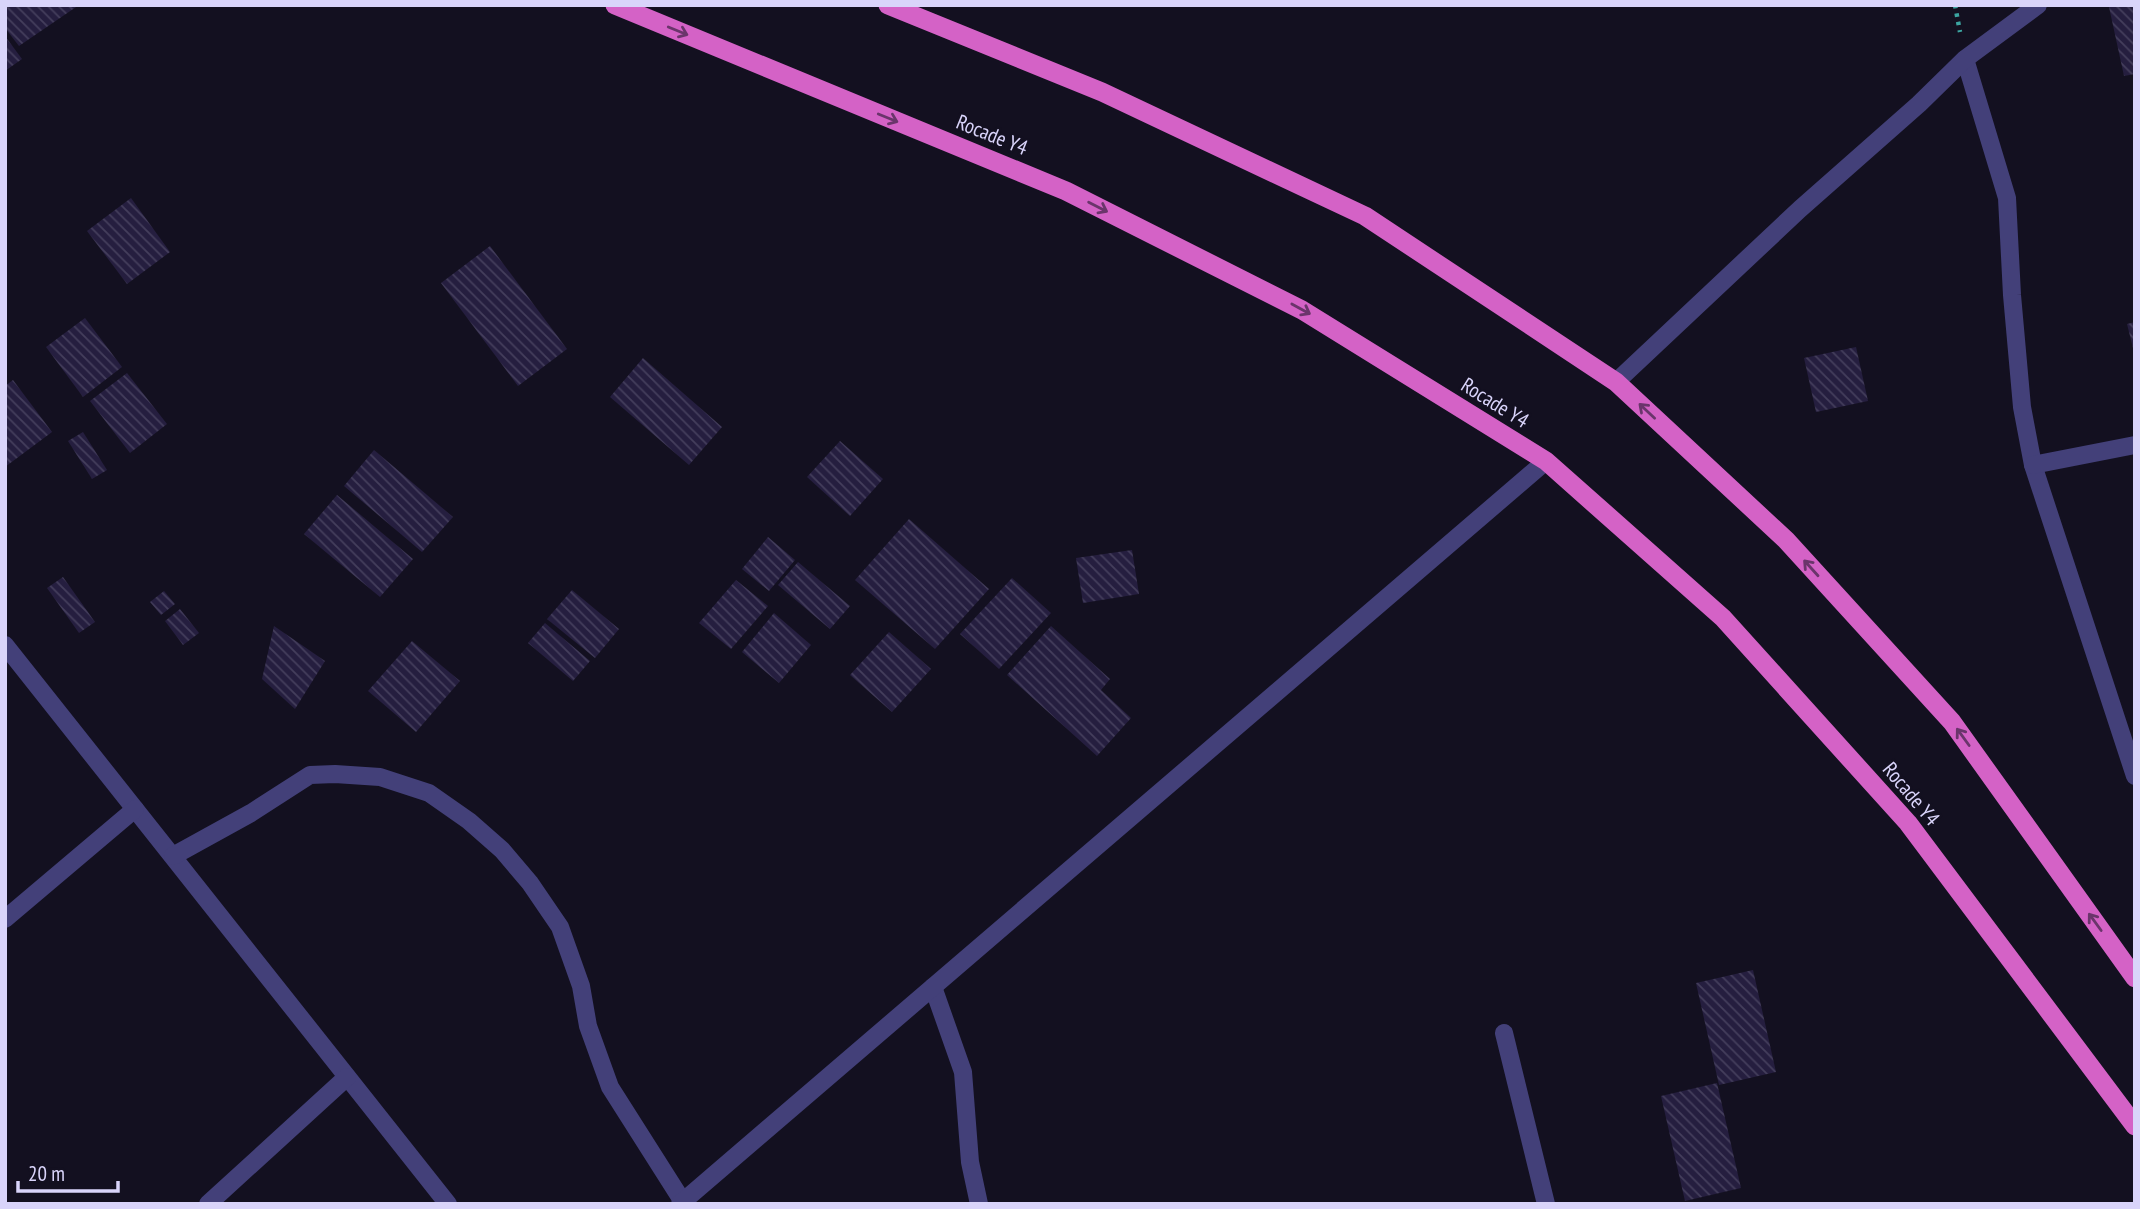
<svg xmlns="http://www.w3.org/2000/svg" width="2140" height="1209" font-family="'PT Sans Narrow',sans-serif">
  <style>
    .building { fill: url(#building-back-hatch) }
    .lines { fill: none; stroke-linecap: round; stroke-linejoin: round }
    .path { stroke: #3ca5a1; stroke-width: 4.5; stroke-dasharray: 3.5 5; stroke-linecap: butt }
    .minor { stroke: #434079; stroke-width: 18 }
    .trunk { stroke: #d462c6; stroke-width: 19 }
    .oneway { stroke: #6a356b }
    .labels { text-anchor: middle; stroke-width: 5; stroke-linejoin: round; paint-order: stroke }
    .street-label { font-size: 21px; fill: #d9d4fa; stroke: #131020 }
  </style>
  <defs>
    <pattern id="building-back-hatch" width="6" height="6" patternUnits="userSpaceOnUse" patternTransform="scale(1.75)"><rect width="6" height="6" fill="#251e3f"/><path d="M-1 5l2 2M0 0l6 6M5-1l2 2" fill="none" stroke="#443e5c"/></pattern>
  </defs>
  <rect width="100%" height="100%" fill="#131020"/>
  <!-- building -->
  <g class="building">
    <path d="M5,5H79L19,46L5,28Z"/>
    <path d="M2118,5H2135V74L2124,76L2109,7Z"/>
    <path d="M5,36L22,59L5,71Z"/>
    <path d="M131,198L170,252L127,284L87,231Z"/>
    <path d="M490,246L567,349L518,386L441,283Z"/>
    <path d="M85,318L122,367L83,397L46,347Z"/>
    <path d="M2135,322V352H2134L2127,324Z"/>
    <path d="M1856,347L1868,401L1816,412L1804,358Z"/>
    <path d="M643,358L722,427L689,465L610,397Z"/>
    <path d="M127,373L167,424L130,453L90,401Z"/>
    <path d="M13,380L52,432L5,467V386Z"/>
    <path d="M83,432L107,470L92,479L68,441Z"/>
    <path d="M840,441L883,479L850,516L807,477Z"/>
    <path d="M374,450L453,517L422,552L344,486Z"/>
    <path d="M337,495L413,559L380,597L304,534Z"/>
    <path d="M909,519L989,589L935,649L855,580Z"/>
    <path d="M768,537L795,560L769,591L742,569Z"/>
    <path d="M1132,550L1139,594L1083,603L1076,558Z"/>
    <path d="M798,562L850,606L830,629L778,585Z"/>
    <path d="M63,577L95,622L79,633L47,588Z"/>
    <path d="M1012,578L1051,613L999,669L960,634Z"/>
    <path d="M736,580L768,606L731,649L699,623Z"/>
    <path d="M572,590L619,629L595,658L547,619Z"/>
    <path d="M164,591L175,604L161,615L150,602Z"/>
    <path d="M180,609L199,633L183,645L165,621Z"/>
    <path d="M774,613L811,645L779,683L742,652Z"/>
    <path d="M545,623L590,661L573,681L528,643Z"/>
    <path d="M274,626L325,661L295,709L262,679Z"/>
    <path d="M1051,626L1110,679L1101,690L1131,718L1097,756L1007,675Z"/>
    <path d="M889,632L931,669L892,712L850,675Z"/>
    <path d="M412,641L460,681L416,732L368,691Z"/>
    <path d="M1753,970L1776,1072L1719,1085L1696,983Z"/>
    <path d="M1717,1083L1741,1188L1685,1201L1661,1096Z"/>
  </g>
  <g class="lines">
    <!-- path -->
    <path class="path" d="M1955,5L1960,32"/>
    <!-- minor -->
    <g class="minor">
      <path d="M1965,59L2007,198L2012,295L2022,407L2033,465L2135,776"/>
      <path d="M1616,382L1800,209L1919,104L1965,59L2038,5"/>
      <path d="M2033,465L2135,445"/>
      <path d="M5,645L448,1204"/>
      <path d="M173,856L251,813L310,775L335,774L380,777L429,793L469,821L502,850L530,883L560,927L581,986L588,1026L610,1087L683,1202"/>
      <path d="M5,919L135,809"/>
      <path d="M933,987L963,1072L970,1162L979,1204"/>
      <path d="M1504,1033L1546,1204"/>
      <path d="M208,1204L347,1077"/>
      <path d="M680,1204L1546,461"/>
    </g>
    <!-- trunk -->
    <g class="trunk">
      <path d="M615,5L1066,191L1302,310L1546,461L1723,618L1908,823L2135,1126"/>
      <path d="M888,5L1102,92L1365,216L1616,382L1786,540L1952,722L2135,978"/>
    </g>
  </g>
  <!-- one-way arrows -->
  <defs><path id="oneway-shaft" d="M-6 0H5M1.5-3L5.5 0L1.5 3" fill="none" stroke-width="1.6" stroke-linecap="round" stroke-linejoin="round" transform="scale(1.75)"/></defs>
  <g class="oneway">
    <use href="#oneway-shaft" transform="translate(678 31) rotate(22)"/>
    <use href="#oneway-shaft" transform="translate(888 118) rotate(22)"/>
    <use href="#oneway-shaft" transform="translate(1098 207) rotate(27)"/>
    <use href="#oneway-shaft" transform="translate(1301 309) rotate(29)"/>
    <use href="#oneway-shaft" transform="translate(1647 411) rotate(-137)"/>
    <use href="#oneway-shaft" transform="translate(1811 568) rotate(-132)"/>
    <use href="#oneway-shaft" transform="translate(1963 737) rotate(-126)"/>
    <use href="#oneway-shaft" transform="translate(2095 922) rotate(-126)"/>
  </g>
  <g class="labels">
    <!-- street labels -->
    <g class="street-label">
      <text transform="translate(992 135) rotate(22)" y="7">Rocade Y4</text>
      <text transform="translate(1495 403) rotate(32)" y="7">Rocade Y4</text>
      <text transform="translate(1911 794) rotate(50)" y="7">Rocade Y4</text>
    </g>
  </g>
  <!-- border -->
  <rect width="2140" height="1209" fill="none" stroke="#d9d4fa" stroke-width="14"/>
  <!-- scale -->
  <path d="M18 1181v10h100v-10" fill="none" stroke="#d9d4fa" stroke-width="3.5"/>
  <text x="28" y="1181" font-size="21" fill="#d9d4fa" stroke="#131020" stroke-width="5" paint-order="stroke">20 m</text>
</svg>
